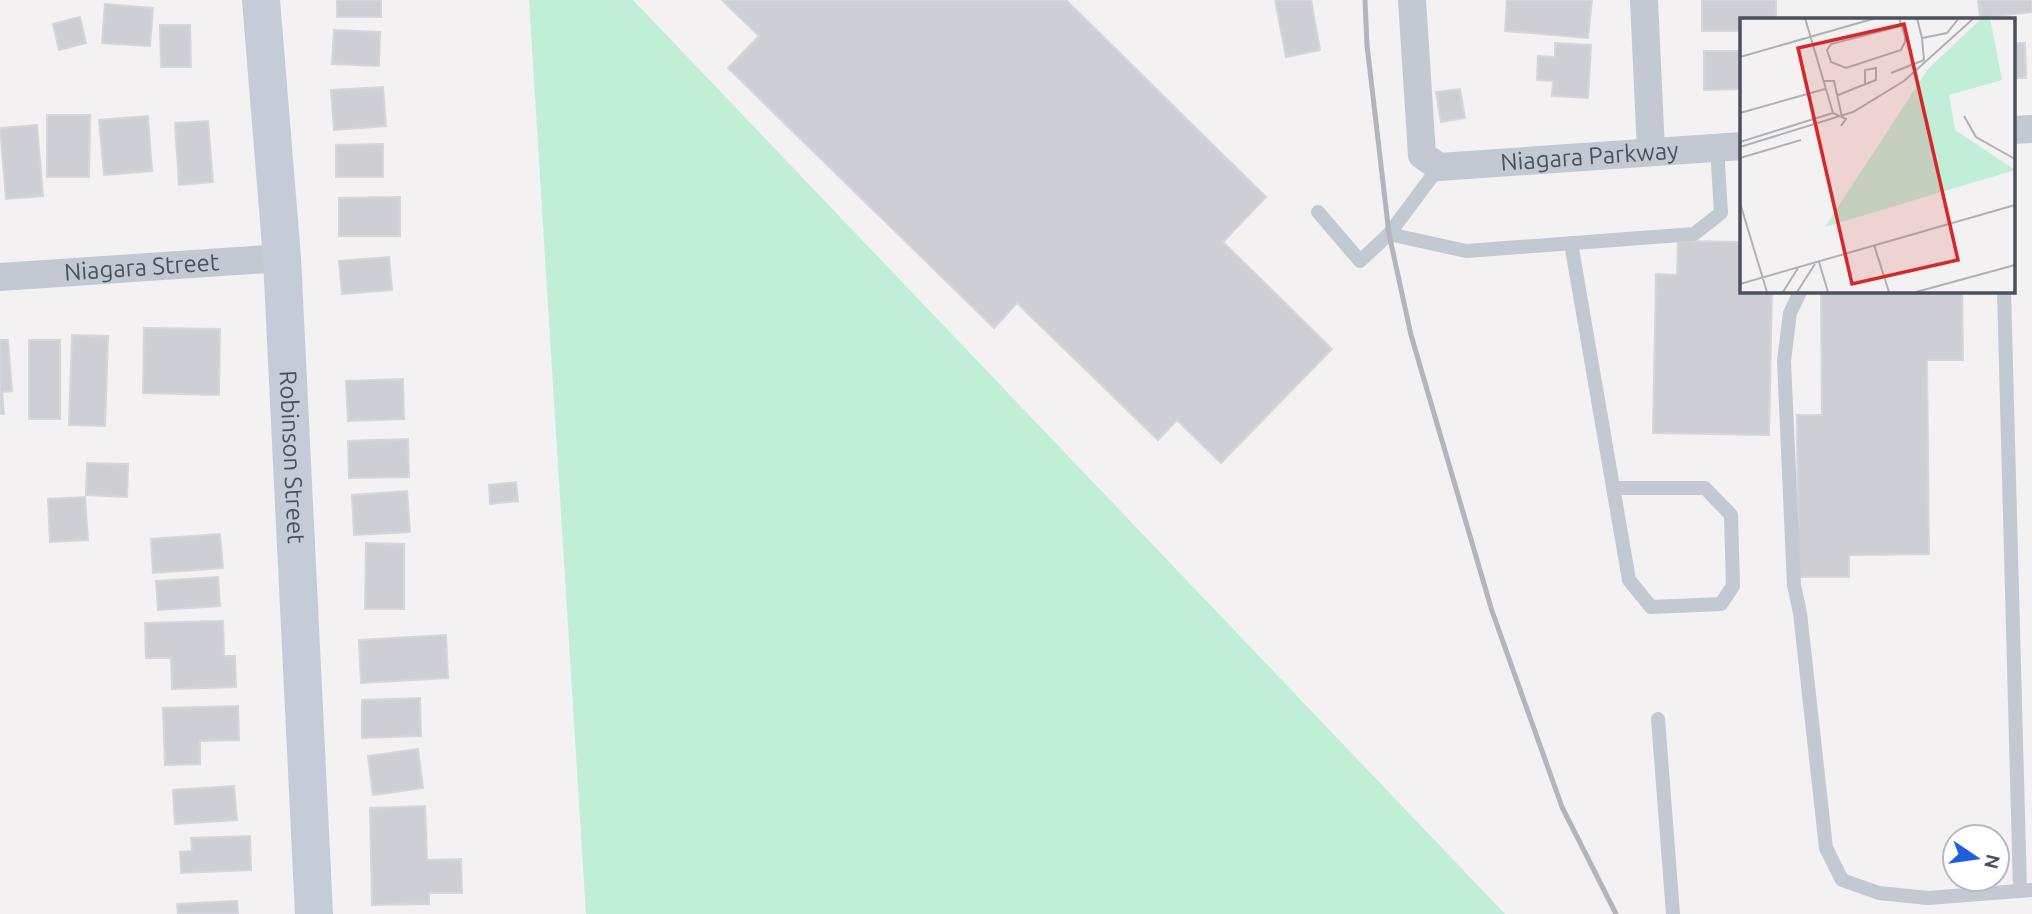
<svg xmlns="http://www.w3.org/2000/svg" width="2032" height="914" font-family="Ubuntu,sans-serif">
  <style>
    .green { fill: #c1eed7 }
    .building { fill: #cecfd5; stroke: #d5d6dc; stroke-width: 2 }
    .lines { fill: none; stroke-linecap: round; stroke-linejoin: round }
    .lane { stroke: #c2c9d2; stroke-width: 14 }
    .street { stroke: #c2c9d2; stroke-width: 28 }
    .secondary { stroke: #c4ccd9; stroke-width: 38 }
    .rail { stroke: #b3b5bb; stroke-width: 5 }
    .labels { text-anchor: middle; stroke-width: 5; stroke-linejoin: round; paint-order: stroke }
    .street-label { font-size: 24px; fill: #49525e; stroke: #fff }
    .inset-road { fill: none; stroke: #afb1b6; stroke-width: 2 }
    .view { fill: #d62828; fill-opacity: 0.15; stroke: #d62828; stroke-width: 3.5 }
    .inset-edge { fill: none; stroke: #49525e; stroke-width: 3.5 }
  </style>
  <rect width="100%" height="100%" fill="#f3f1f1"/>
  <!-- green -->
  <path class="green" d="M529,0H633L1505,914H586Z"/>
  <!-- building -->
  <g class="building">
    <rect x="337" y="0" width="44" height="17"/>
    <path d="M722,0H1066L1266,197L1223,242L1332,349L1221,463L1177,420L1158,440L1017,303L994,328L728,68L759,36Z"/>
    <path d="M1275,0H1311L1320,50L1286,57Z"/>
    <path d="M1507,0H1592L1588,38L1505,31Z"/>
    <path d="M1702,0H1776V19H1742V31H1702Z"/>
    <path d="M1978,0H2032V12L1980,18Z"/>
    <path d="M105,4L153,8L150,46L102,43Z"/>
    <path d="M80,17L86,43L59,50L53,24Z"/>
    <path d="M160,25H190L191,67H161Z"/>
    <path d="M334,30L380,32L379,66L332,64Z"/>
    <path d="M1555,43L1591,45L1588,98L1552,96L1553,81L1537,80L1538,56L1555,57Z"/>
    <path d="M2013,43H2025L2026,78H2013Z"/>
    <path d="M1704,51H1742V89L1704,90Z"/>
    <path d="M383,87L386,126L334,130L331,90Z"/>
    <path d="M1460,89L1465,118L1441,122L1436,92Z"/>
    <path d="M47,115H90L89,177H47Z"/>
    <path d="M148,116L152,171L104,175L99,120Z"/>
    <path d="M208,121L213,182L179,185L175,123Z"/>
    <path d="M37,125L43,196L6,199L0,128Z"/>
    <path d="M383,144V177H336V145Z"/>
    <path d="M400,197V236H339V198Z"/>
    <path d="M1678,241L1742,242V290H1772L1769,435L1653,433L1656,274L1677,275Z"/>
    <path d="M389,257L392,290L342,294L339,261Z"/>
    <path d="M1821,290H1962L1963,360H1927L1929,554L1849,555V577H1798L1797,415H1822Z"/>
    <path d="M144,328L220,329L219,395L143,393Z"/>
    <path d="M72,335L108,336L105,426L69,425Z"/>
    <path d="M0,340H8L12,391L2,392L4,414H0Z"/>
    <rect x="29" y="340" width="31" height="79"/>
    <path d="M403,379L404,419L348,421L346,381Z"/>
    <path d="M408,439L409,477L349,478L348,441Z"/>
    <path d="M87,463L128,464L127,497L86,495Z"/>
    <path d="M516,482L518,501L490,504L489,485Z"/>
    <path d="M407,491L410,532L354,535L352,495Z"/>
    <path d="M85,497L88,540L50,542L48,499Z"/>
    <path d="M220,534L223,568L153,573L151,539Z"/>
    <path d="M366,543L404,544V609H365Z"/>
    <path d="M218,577L220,606L158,610L156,581Z"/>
    <path d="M223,621L224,656H235L236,687L172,689L171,658H146L145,623Z"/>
    <path d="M446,635L448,678L361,683L359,640Z"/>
    <path d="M420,698L421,736L362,738V700Z"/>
    <path d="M238,706L239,740L200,741V764L165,765L163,708Z"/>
    <path d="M418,749L423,788L373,795L368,756Z"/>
    <path d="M234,786L237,820L175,824L173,790Z"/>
    <path d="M425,806L427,860L461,859L462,893H429V904L372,905L370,808Z"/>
    <path d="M250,836L251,870L181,873L180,852L192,851L191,838Z"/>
    <path d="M237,901L238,914H178L177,904Z"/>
  </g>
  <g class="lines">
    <!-- lane -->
    <g class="lane">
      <path d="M1318,212L1360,261L1389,234L1439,167"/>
      <path d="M1389,234L1466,251L1694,234L1721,213L1717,147"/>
      <path d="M1571,243L1629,580L1651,607L1721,604L1733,586L1731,515L1705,488H1613"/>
      <path d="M1801,290L1790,313L1784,361L1794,585L1800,613L1826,848L1842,880L1879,893L1928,898L2032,890"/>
      <path d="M2004,290L2020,891"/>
      <path d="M1658,719L1673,914"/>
    </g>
    <!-- street -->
    <g class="street">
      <path id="s1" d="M1412,0L1422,155L1439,167L1742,146"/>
      <path d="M1644,0L1651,151"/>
      <path d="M2013,130L2032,129"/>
      <path id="s2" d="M0,277L282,258"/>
    </g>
    <!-- secondary -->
    <path class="secondary" id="s3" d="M261,0L282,258L314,914"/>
    <!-- rail -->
    <path class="rail" d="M1365,0L1367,45L1389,234L1411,335L1492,611L1562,807L1616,914"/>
  </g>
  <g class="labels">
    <!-- street labels -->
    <g class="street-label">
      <text dy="8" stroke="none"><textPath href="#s1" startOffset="327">Niagara Parkway</textPath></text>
      <text dy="8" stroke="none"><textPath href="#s2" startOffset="142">Niagara Street</textPath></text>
      <text dy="8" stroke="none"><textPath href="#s3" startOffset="458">Robinson Street</textPath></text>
    </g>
  </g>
  <!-- overview -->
  <g transform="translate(1740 18)">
    <rect width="275" height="275" fill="#f3f1f1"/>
    <path d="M242,0H250L262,62L209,77L215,112L275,152L85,209L188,51Z" fill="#c1eed7"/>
    <path class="inset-road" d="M65,0L93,95L106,101L101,108M159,0L165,18V24L161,32L106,50L91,44L87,32L91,26L161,8M177,0L182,20L207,15L219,0M0,39L136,0M151,55L184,42L182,20M83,63H94L102,99M98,77L136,62V50L125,52V66M0,95L85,71M224,98L236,119L275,141M0,124L93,95M0,129L113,94L164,63L234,0M0,140L61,122M0,185L27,274M134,227L149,274M79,244L88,274M0,266L275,187M43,274L58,250M57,274L75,246M176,274L275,247"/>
    <path class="view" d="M164,6L218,242L112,266L58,30Z"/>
    <rect width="275" height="275" class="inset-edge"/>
  </g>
  <!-- north arrow -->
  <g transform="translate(1976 858) rotate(103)"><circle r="33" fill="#ffffff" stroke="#b6babf" stroke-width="2"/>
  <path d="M0-5L12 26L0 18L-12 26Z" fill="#1f5fdf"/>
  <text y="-10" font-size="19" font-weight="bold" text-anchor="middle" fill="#49525e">N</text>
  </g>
</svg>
